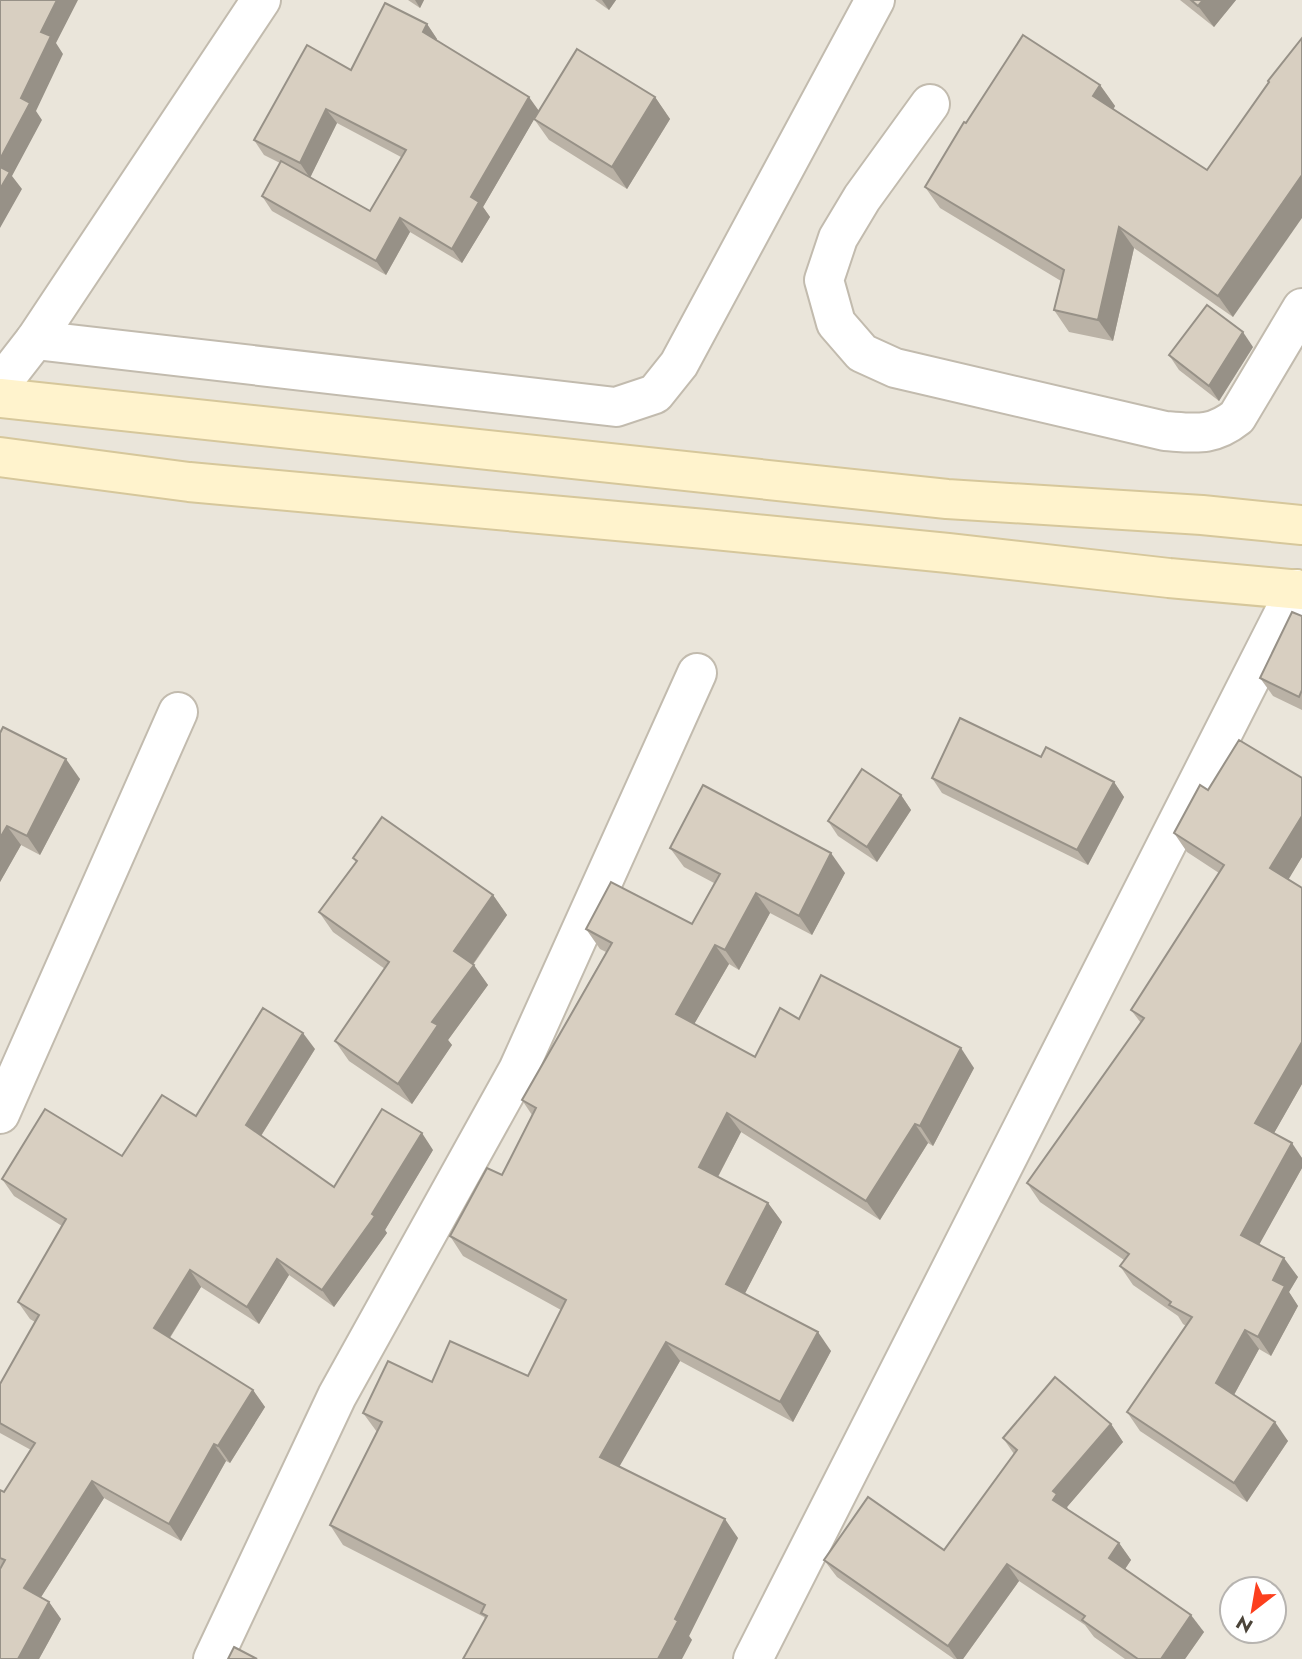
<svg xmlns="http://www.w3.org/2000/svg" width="1302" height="1659" font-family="Jost,sans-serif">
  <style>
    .residential { fill: #eae5da; fill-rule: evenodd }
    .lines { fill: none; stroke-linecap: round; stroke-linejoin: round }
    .minor-casing { stroke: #c2bbae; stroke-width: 42 }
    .secondary-casing { stroke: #d6c79b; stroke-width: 42 }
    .minor { stroke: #fff; stroke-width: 38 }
    .secondary { stroke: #fff3cd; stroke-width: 38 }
    .wall { fill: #bab2a6; fill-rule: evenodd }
    .shaded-wall { fill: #979187 }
    .building { fill: #d8cfc1; stroke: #979187; stroke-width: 2 }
  </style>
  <rect width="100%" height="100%" fill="#f6f3ec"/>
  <!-- residential -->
  <path class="residential" d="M0,0H1302V1659H0ZM1232,1589H1274V1631H1232Z"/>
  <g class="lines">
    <!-- minor casing -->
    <g class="minor-casing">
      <g id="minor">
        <path d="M930,104L862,198L838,238L824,280L836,323L862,353L895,368L1165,431C1195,433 1212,437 1237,417L1302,308"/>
        <path d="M35,340L616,407L655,394L679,364L875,0"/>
        <path d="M0,385L35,340L261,0"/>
        <path d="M0,1114L178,712"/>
        <path d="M213,1659L337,1396L518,1070L697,673"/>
        <path d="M753,1659L1296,589"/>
      </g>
    </g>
    <!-- secondary casing -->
    <g class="secondary-casing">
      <g id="secondary">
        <path d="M0,398L947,499L1202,515L1302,525"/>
        <path d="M0,457L189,482L705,529L948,553L1169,578L1302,590"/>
      </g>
    </g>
    <!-- minor -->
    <use href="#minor" class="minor"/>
    <!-- secondary -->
    <use href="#secondary" class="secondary"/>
  </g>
  <!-- wall -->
  <g class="wall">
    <path d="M408,0H424L420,8Z"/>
    <path d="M595,0H616L609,10Z"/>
    <path d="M1180,0H1236L1214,27Z"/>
    <path d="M427,24L437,39V40L539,111L655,97L670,119L627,189L549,140L534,119L483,207L490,217L462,263L410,232L386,275L272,211L262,196L280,163L264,155L254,140L351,70ZM337,123L401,157L370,211L310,177Z"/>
    <path d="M1302,38L1233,317L1134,248L1113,341L1069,332L1054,310L1061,281L940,208L925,187L966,123L1100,85L1115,106L1113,110L1207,170Z"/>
    <path d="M1253,347L1219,401L1179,370L1169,355Z"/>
    <path d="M1302,616V710L1273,696L1260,678Z"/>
    <path d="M0,733L80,779L40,855L21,845L0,882Z"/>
    <path d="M1041,757L1114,782L1124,797L1088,865L942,793L932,778Z"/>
    <path d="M1302,778V857L1288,879L1302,888V1084L1274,1133L1302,1158V1168L1259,1244L1298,1277L1289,1292L1298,1306L1271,1356L1259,1349L1234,1395L1288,1441L1247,1502L1140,1431L1127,1412L1186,1326L1183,1324L1178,1316L1133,1285L1120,1266L1124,1260L1040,1202L1027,1183L1141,1023L1131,1010L1219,873L1187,852L1174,833L1208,790Z"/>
    <path d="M901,795L911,810L877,862L838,836L828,821Z"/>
    <path d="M670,848L845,873L812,935L770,913L739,970L729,964L694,1024L755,1057L799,1019L974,1068L933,1146L928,1143L880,1220L741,1132L718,1177L768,1203L782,1222L745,1293L831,1351L793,1422L680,1361L619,1466L738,1538L689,1636L692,1640L485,1619L484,1617L343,1545L330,1525L377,1432L363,1413L432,1382L528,1376L561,1310L463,1256L450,1236L502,1175L532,1115L522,1100L606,952L600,949L586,929L692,924L714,883L684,867Z"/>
    <path d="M353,858L493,895L507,915L473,965L488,985L448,1040L452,1045L412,1104L349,1061L335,1041L385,969L333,932L319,912L356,862Z"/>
    <path d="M315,1049L261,1136L334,1187L433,1150L385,1230L387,1233L334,1307L289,1275L259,1324L201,1287L170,1338L253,1390L265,1407L230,1463L226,1461L181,1541L104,1498L41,1597L49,1602L61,1619L39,1659H0V1490L4,1492L31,1450L0,1433V1384L35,1322L30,1319L18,1302L62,1226L14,1196L2,1179L122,1156Z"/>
    <path d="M1111,1424L1123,1442L1067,1507L1068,1510L1119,1543L1131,1560L1125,1569L1204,1632L1185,1659H1125L1094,1637L1085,1625L1019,1581L963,1659H954L837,1577L824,1560L944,1550L1014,1454L1003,1438Z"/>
  </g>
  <!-- shaded-wall -->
  <g class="shaded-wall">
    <path d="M57,0H78L56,43L63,54L36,111L42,120L12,176L22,189L0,228V159L21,98L41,32Z"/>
    <path d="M415,0H424L420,8Z"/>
    <path d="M602,0H616L609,10Z"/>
    <path d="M1203,0H1236L1214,27L1198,6Z"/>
    <path d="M427,24L437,39L433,46L423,32Z"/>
    <path d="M1100,85L1115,106L1108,118L1093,96Z"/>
    <path d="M529,97L539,111L483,207L490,217L462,263L452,249L471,197Z"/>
    <path d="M655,97L670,119L627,189L612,167Z"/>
    <path d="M326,109L337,123L310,178L300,163Z"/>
    <path d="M1302,175V218L1233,317L1218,296Z"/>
    <path d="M400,218L410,232L386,275L376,261Z"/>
    <path d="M1119,227L1134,248L1113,341L1098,320Z"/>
    <path d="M1243,332L1253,347L1219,401L1209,386Z"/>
    <path d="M66,759L80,779L40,855L27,836Z"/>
    <path d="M1114,782L1124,797L1088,865L1077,850Z"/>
    <path d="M901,795L911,810L877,862L867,847Z"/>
    <path d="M1302,816V857L1284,887L1270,868Z"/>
    <path d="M7,826L21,845L0,882V838Z"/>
    <path d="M831,853L845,873L812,935L799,916Z"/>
    <path d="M756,893L770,913L739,970L725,950Z"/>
    <path d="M493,895L507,915L468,971L454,951Z"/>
    <path d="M715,945L729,964L689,1033L676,1014Z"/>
    <path d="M474,965L488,985L448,1040L452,1045L412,1104L398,1084L432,1022Z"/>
    <path d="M303,1033L315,1049L257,1142L246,1125Z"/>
    <path d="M1302,1042V1084L1269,1142L1255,1123Z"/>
    <path d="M961,1048L974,1068L933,1146L920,1126Z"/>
    <path d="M727,1113L741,1132L713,1186L699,1167Z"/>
    <path d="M915,1124L928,1143L880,1220L866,1201Z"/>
    <path d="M422,1133L433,1150L385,1230L387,1233L334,1307L322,1290L372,1214Z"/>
    <path d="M1292,1143L1302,1158V1168L1254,1254L1241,1235Z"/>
    <path d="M768,1203L782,1222L740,1303L726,1284Z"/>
    <path d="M1284,1258L1298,1277L1289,1292L1298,1306L1271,1356L1258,1337L1273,1280Z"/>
    <path d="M277,1259L289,1275L259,1324L247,1307Z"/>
    <path d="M190,1270L201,1287L165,1345L154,1328Z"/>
    <path d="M1245,1330L1259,1349L1230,1402L1216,1383Z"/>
    <path d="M818,1332L831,1351L793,1422L780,1402Z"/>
    <path d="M666,1342L680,1361L614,1476L600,1457Z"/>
    <path d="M253,1390L265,1407L230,1463L218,1446Z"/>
    <path d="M1275,1422L1288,1441L1247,1502L1234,1483Z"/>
    <path d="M1111,1424L1123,1442L1067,1507L1069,1511L1053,1500V1491Z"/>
    <path d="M214,1444L226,1461L181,1541L169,1524Z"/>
    <path d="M92,1481L104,1498L36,1605L24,1588Z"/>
    <path d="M725,1519L738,1538L689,1636L692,1640L682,1659H658L675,1619Z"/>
    <path d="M1119,1543L1131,1560L1121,1575L1109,1558Z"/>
    <path d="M1007,1564L1019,1581L963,1659H957L948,1646Z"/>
    <path d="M49,1602L61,1619L39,1659H18Z"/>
    <path d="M1191,1615L1204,1632L1185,1659H1161Z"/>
  </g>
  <!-- building -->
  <g class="building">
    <path d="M0,0H57L41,32L51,36L21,98L30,103L0,159Z"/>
    <path d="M1191,0H1203L1198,6Z"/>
    <path d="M385,3L427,24L423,32L529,97L471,197L479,202L452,249L400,218L376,261L262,196L281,161L370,211L406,150L326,109L300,163L254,140L307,45L351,70Z"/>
    <path d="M1023,35L1100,85L1093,96L1207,170L1269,82L1268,81L1302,38V175L1218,296L1119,227L1098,320L1054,310L1064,270L925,187L964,122L966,123Z"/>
    <path d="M577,49L655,97L612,167L534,119Z"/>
    <path d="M0,167L10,172L0,189Z"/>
    <path d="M1207,305L1243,332L1209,386L1169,355Z"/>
    <path d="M1292,612L1302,616V690L1299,697L1260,678Z"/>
    <path d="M960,718L1041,757L1046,747L1114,782L1077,850L932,778Z"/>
    <path d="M3,727L66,759L27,836L7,826L0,838V733Z"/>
    <path d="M1239,740L1302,778V816L1270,868L1302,888V1042L1255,1123L1292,1143L1241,1235L1284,1258L1273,1280L1285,1286L1258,1337L1245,1330L1216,1383L1275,1422L1234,1483L1127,1412L1192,1317L1169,1305L1171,1302L1120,1266L1129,1254L1027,1183L1144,1018L1131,1010L1224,865L1174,833L1200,785L1208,790Z"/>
    <path d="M862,769L901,795L867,847L828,821Z"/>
    <path d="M703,785L831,853L799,916L756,893L725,950L715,945L676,1014L755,1057L780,1008L799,1019L821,975L961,1048L920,1126L915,1124L866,1201L727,1113L699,1167L768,1203L726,1284L818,1332L780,1402L666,1342L600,1457L725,1519L675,1619L678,1621L658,1659H463L487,1616L481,1613L485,1605L330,1525L382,1422L363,1413L388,1361L432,1382L450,1341L528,1376L566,1300L450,1236L487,1168L502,1175L536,1108L522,1100L612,943L586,929L611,882L692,924L720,874L670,848Z"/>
    <path d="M382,817L493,895L454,951L474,965L432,1022L438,1025L398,1084L335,1041L389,962L319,912L357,861L353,858Z"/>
    <path d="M263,1008L303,1033L246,1125L334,1187L382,1109L422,1133L372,1214L375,1216L322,1290L277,1259L247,1307L190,1270L154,1328L253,1390L218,1446L214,1444L169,1524L92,1481L24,1588L49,1602L18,1659H0V1569L5,1560L0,1558V1490L4,1492L35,1443L0,1423V1384L39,1315L18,1302L66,1219L2,1179L45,1109L122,1156L162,1095L196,1116Z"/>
    <path d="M1055,1377L1111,1424L1053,1491L1057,1494L1053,1500L1119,1543L1109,1558L1191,1615L1161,1659H1138L1082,1620L1085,1616L1007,1564L948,1646L824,1560L868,1497L944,1550L1017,1450L1003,1438Z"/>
    <path d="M234,1647L257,1659H228Z"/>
  </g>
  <!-- north arrow -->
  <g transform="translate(1253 1610) rotate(211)"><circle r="33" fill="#ffffff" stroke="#b7b4b0" stroke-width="2"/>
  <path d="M0-5L12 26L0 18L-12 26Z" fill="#fc3f1d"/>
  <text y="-10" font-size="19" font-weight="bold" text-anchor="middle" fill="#4b4439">N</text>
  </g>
</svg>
